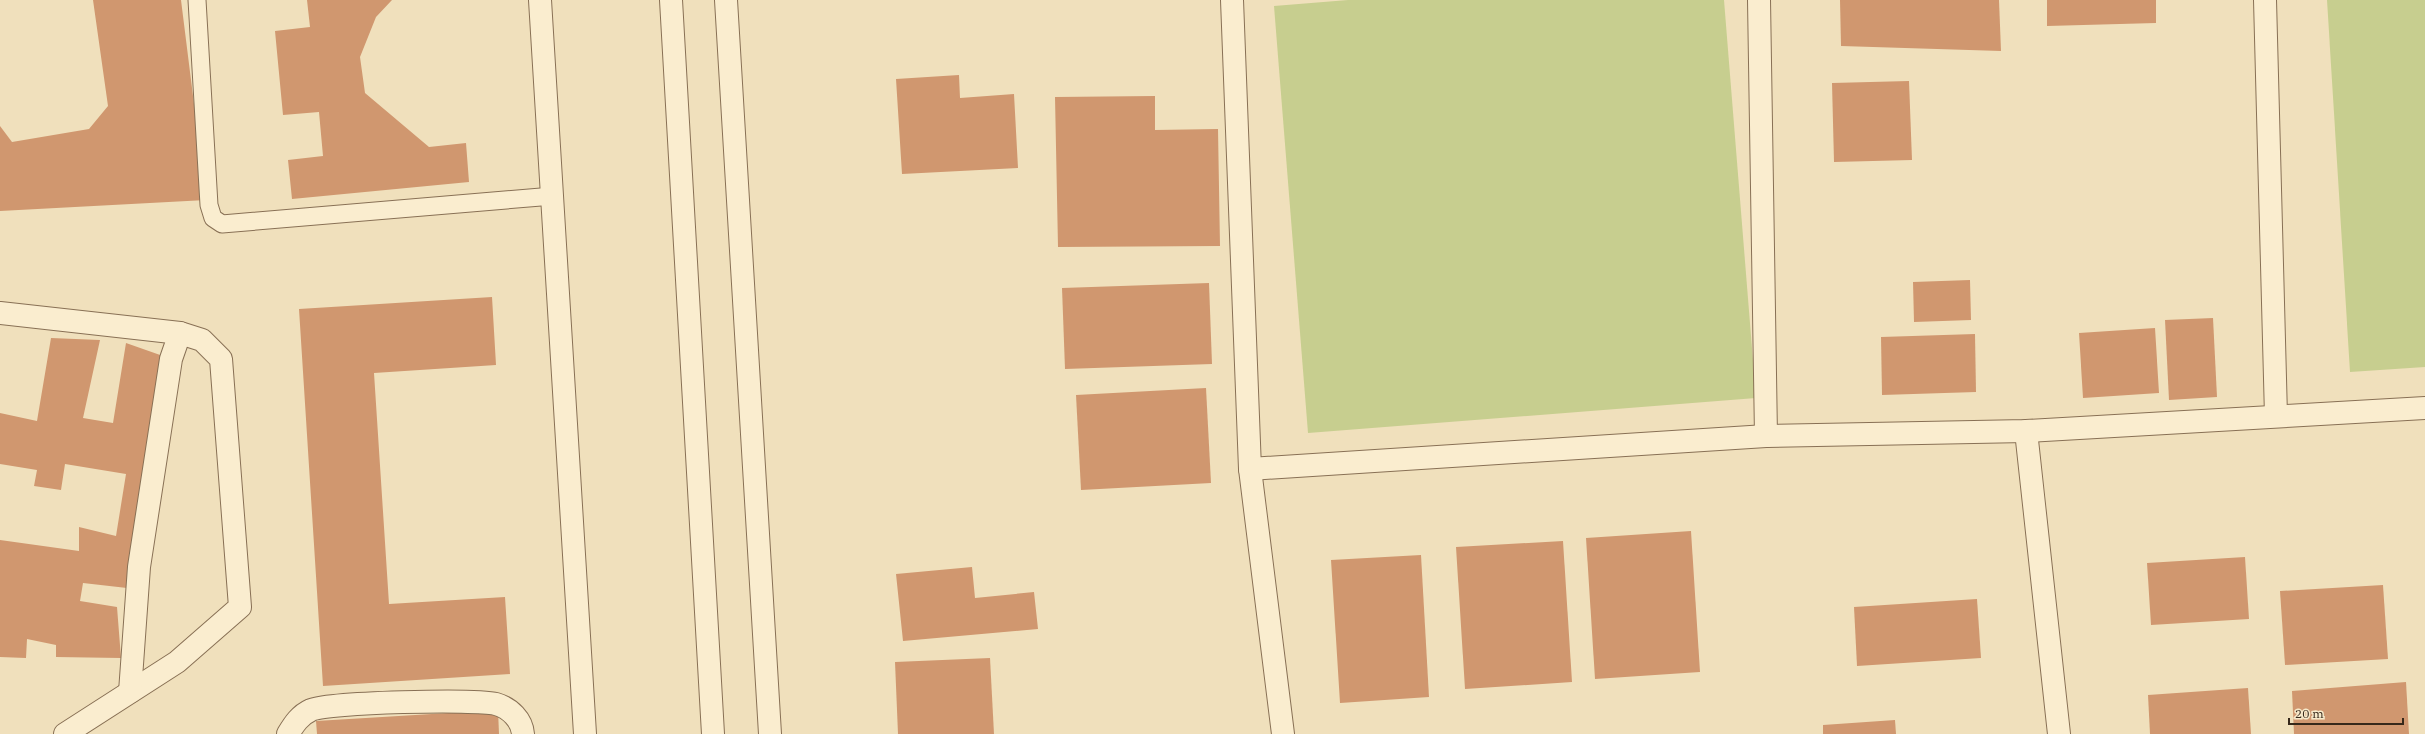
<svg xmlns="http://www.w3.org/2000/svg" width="2425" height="734" font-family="'IBM Plex Serif',serif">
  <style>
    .green { fill: #c7ce8f }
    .building { fill: #d0976f }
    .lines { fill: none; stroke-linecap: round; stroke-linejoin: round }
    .service-casing { stroke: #887055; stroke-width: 19 }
    .minor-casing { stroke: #887055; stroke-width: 24 }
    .tertiary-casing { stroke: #887055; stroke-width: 24 }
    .service { stroke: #faedcf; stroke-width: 17 }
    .minor { stroke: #faedcf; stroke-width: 22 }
    .tertiary { stroke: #faedcf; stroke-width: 22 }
  </style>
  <rect width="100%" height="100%" fill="#f0e0bc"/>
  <!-- green -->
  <g class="green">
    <path d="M1348,0H1724L1756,398L1308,433L1274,6Z"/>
    <path d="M2327,0H2425V367L2350,372Z"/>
  </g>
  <!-- building -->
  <g class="building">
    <path d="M93,0H181L206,200L0,211V126L12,142L89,129L108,106Z"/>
    <path d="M307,0H392L376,17L360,57L365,93L429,147L466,143L469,182L292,199L288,160L323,156L319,112L283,115L275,31L310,27Z"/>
    <path d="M1840,0H1999L2001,51L1841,46Z"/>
    <path d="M2047,0H2156V23L2047,26Z"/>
    <path d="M959,75L960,98L1014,94L1018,168L902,174L896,79Z"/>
    <path d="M1909,81L1912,160L1834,162L1832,83Z"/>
    <path d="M1155,96V130L1218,129L1220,246L1058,247L1055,97Z"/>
    <path d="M1970,280L1971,320L1914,322L1913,282Z"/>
    <path d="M1209,283L1212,364L1065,369L1062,288Z"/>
    <path d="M492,297L496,365L374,373L389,604L505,597L510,674L323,686L299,309Z"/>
    <path d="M2213,318L2217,397L2169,400L2165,320Z"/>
    <path d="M2155,328L2159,393L2083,398L2079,333Z"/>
    <path d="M1975,334L1976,392L1882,395L1881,337Z"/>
    <path d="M51,338L100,340L83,418L113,423L126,343L163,356L127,588L83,583L80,601L117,607L121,658L56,657V645L27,639L26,658L0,657V540L79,551V527L116,536L126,474L65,464L61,490L34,486L37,470L0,464V413L37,421Z"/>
    <path d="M1206,388L1211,483L1081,490L1076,395Z"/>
    <path d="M1691,531L1700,672L1595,679L1586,538Z"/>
    <path d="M1563,541L1572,682L1465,689L1456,547Z"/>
    <path d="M1421,555L1429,697L1340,703L1331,560Z"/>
    <path d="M2245,557L2249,619L2151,625L2147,563Z"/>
    <path d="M972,567L975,598L1034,592L1038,629L903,641L896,574Z"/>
    <path d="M2383,585L2388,659L2285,665L2280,591Z"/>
    <path d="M1977,599L1981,658L1857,666L1854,607Z"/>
    <path d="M990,658L994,734H898L895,662Z"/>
    <path d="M2406,682L2409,734H2294L2292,691Z"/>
    <path d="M2248,688L2251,734H2150L2148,695Z"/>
    <path d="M498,710L499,734H317L316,721Z"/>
    <path d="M1895,720L1896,734H1823V725Z"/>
  </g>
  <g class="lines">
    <!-- service casing -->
    <g class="service-casing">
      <path id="service" d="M197,0L209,205L213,218L222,224L553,196"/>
    </g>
    <!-- minor casing -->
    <g class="minor-casing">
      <g id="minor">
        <path d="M540,0L585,734"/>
        <path d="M726,0L770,734"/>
        <path d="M1232,0L1250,469L1283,734"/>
        <path d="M1759,0L1766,436"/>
        <path d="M2265,0L2276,416"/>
        <path d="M0,313L180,333L202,340L221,359L240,607L177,662L65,734"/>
        <path d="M2026,431L2059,734"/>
        <path d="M1250,469L1766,436L2026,431L2425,408"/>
        <path d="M130,692L139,567L171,359L180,333"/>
        <path d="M288,734C294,724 300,715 311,710C327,702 477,699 496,704C510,708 522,720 523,734"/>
      </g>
    </g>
    <!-- tertiary casing -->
    <g class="tertiary-casing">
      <path id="tertiary" d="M671,0L713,734"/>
    </g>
    <!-- service -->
    <use href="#service" class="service"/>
    <!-- minor -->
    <use href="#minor" class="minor"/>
    <!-- tertiary -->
    <use href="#tertiary" class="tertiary"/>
  </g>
  <!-- scale -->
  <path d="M2289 718v6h114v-6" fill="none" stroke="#36281a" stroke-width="2"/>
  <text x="2295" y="718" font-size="12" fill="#36281a" stroke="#f7eacb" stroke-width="3" paint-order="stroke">20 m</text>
</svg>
